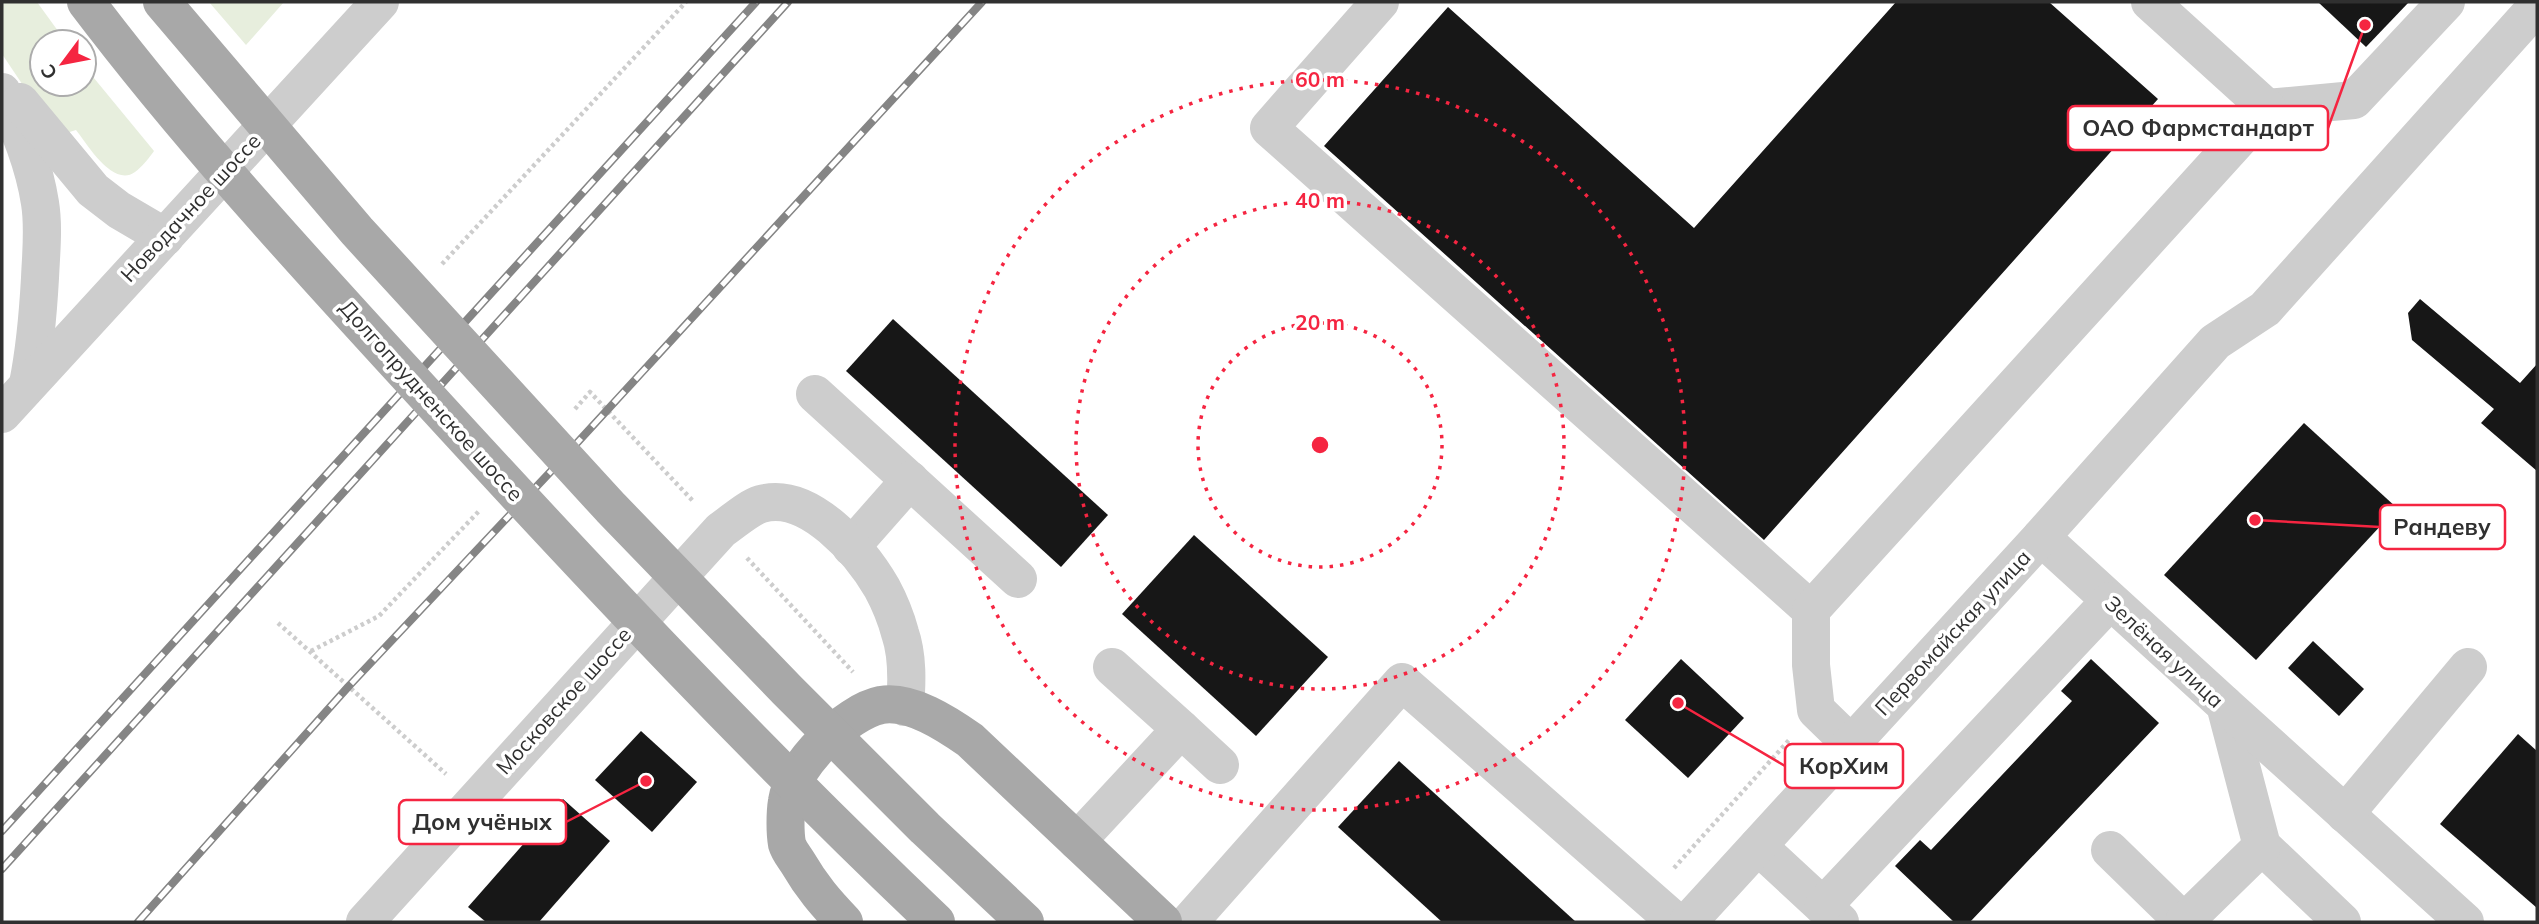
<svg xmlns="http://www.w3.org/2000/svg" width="2539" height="924" font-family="Mulish,sans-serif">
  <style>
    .green { fill: #e7eedd }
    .building { fill: #171717 }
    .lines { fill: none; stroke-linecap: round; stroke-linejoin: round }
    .path { stroke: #cdcdcd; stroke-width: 4.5; stroke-dasharray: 3.5 3.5; stroke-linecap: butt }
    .minor { stroke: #cdcdcd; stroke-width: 38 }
    .major { stroke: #a8a8a8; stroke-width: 38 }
    .rail-casing { stroke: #858585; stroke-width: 8 }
    .rail { stroke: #fff; stroke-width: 5; stroke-dasharray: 16; stroke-linecap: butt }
    .major-bridge { stroke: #a8a8a8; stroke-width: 38 }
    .ring { fill: none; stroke: #f52541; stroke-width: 3.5; stroke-dasharray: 3.5 7 }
    .labels { text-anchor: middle; stroke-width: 7; stroke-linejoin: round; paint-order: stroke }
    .street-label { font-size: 21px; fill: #303030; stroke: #fff }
    .centre { fill: #f52541; stroke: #fff; stroke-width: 3.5 }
    .ring-label { font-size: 21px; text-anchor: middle; font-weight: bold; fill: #f52541; stroke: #fff; stroke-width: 7; stroke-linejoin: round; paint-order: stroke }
    .leader { fill: none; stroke: #f52541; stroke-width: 2.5 }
    .callout-dot { fill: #f52541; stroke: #fff; stroke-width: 2.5 }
    .callout { fill: #fff; stroke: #f52541; stroke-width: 2.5 }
    .callout-label { font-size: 23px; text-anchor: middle; font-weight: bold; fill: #303030 }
  </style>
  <rect width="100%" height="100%" fill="#fff"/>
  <!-- green -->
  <g class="green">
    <path d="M2,2H37L66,42H42V84H84V66L154,151C149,158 142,167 135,172C113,188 87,144 76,130L57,136L2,54Z"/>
    <path d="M209,2H284L246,45Z"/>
  </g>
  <!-- building -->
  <g class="building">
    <path d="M1896,2H2049L2158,99L1764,540L1324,146L1448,7L1694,228Z"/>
    <path d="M2318,2H2409L2366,47Z"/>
    <path d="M2420,299L2520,383L2537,364V471L2481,423L2494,409L2412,340L2408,313Z"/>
    <path d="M893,319L1108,515L1061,567L846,371Z"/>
    <path d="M2304,423L2397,508L2256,660L2164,575Z"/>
    <path d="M1194,535L1328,657L1256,736L1122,614Z"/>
    <path d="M2313,641L2364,689L2339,716L2288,668Z"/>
    <path d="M1681,659L1744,718L1688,778L1625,720Z"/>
    <path d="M2091,659L2159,723L1970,922H1954L1895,866L1920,840L1931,850L2072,701L2061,691Z"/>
    <path d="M641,731L697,782L652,832L595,780Z"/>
    <path d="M2518,734L2537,751V908L2440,824Z"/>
    <path d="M1399,761L1576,922H1442L1338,827Z"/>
    <path d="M563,799L610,841L539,922H486L468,907Z"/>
  </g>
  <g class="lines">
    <!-- path -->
    <g class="path">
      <path d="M442,264L686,2"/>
      <path d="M575,409L590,392L693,501"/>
      <path d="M747,558L853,672"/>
      <path d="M278,623L446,774"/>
      <path d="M311,651L379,616L480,510"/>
      <path d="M1674,868L1790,739"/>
    </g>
    <!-- minor -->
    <g class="minor">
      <path d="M1380,2L1269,128L1811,610"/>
      <path d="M2,92C19,128 34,164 40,203C44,227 41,254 40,278C38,314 35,349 28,384"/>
      <path d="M20,102L93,190L119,210L165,237"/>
      <path d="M2267,108L2354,100L2446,2"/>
      <path d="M815,394L1018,579"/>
      <path d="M2,414L380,2"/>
      <path d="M2041,537L2225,705L2262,846L2342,922"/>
      <path d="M851,547L910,480"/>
      <path d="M2225,705L2465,922"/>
      <path d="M1181,729L1220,765"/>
      <path d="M1851,744L1816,710L1811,665V610L2267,108L2150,2"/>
      <path d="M2345,814L2468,667"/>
      <path d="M1077,841L1181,729L1112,667"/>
      <path d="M1758,846L1840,922"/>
      <path d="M2110,850L2184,922"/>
      <path d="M1823,906L2110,601"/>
      <path d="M365,922L721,530C733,522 748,508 761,504C809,490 861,552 882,588C889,601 896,618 900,633C908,656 907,683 905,707"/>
      <path d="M1189,922L1402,682L1676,922"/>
      <path d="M1688,922L2041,537L2215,342L2265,309L2537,6"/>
      <path d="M2184,922L2262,846"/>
    </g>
    <!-- major -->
    <path class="major" d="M844,922C825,902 812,887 798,863C795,858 789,851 787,844C785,833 785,813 787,801C792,766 846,712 881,705C911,700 947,724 970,740L1163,922"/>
    <!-- rail casing -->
    <g class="rail-casing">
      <g id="rail">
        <path d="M2,831L756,2"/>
        <path d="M2,869L788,2"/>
        <path d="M138,922L348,687L554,468L982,2"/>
      </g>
    </g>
    <!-- rail -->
    <use href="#rail" class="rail"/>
    <!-- major-bridge -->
    <g class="major-bridge">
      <path d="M86,2C192,142 313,272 432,402C595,580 761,756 936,922"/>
      <path d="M162,2L357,231L611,508L787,690L925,828L1025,922"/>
    </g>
  </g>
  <!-- distance rings -->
  <g class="ring">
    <circle cx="1320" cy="445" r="122"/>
    <circle cx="1320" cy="445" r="244"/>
    <circle cx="1320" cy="445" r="365"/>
  </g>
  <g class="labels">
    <!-- street labels -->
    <g class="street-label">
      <text transform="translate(191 208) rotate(-47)" y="7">Новодачное шоссе</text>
      <text transform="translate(431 401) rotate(48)" y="7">Долгопрудненское шоссе</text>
      <text transform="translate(1953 633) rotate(-47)" y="7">Первомайская улица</text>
      <text transform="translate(2164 652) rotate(43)" y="7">Зелёная улица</text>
      <text transform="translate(564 701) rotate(-48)" y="7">Московское шоссе</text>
    </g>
  </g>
  <circle cx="1320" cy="445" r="10" class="centre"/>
  <g class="ring-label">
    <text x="1320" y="87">60 m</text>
    <text x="1320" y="208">40 m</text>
    <text x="1320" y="330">20 m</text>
  </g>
  <!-- callouts -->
  <path class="leader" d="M2365 25L2328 128M2255 520L2380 527M1678 703L1785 766M646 781L566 822"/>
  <g class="callout-dot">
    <circle cx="2365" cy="25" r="7"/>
    <circle cx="2255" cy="520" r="7"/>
    <circle cx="1678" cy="703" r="7"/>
    <circle cx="646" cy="781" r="7"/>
  </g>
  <g class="callout">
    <rect x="2068" y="106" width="260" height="44" rx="7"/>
    <rect x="2380" y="505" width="125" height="44" rx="7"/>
    <rect x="1785" y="744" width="118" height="44" rx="7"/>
    <rect x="399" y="800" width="167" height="44" rx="7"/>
  </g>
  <g class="callout-label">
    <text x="2198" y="136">ОАО Фармстандарт</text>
    <text x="2442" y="535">Рандеву</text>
    <text x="1844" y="774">КорХим</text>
    <text x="482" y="830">Дом учёных</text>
  </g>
  <!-- border -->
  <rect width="2539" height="924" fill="none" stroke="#303030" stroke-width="7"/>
  <!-- north arrow -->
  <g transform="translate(63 63) rotate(238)"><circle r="33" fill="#ffffff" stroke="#acacac" stroke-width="2"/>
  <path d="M0-5L12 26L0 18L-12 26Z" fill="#f52541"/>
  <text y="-10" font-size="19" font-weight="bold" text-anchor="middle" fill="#303030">С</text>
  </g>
</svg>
